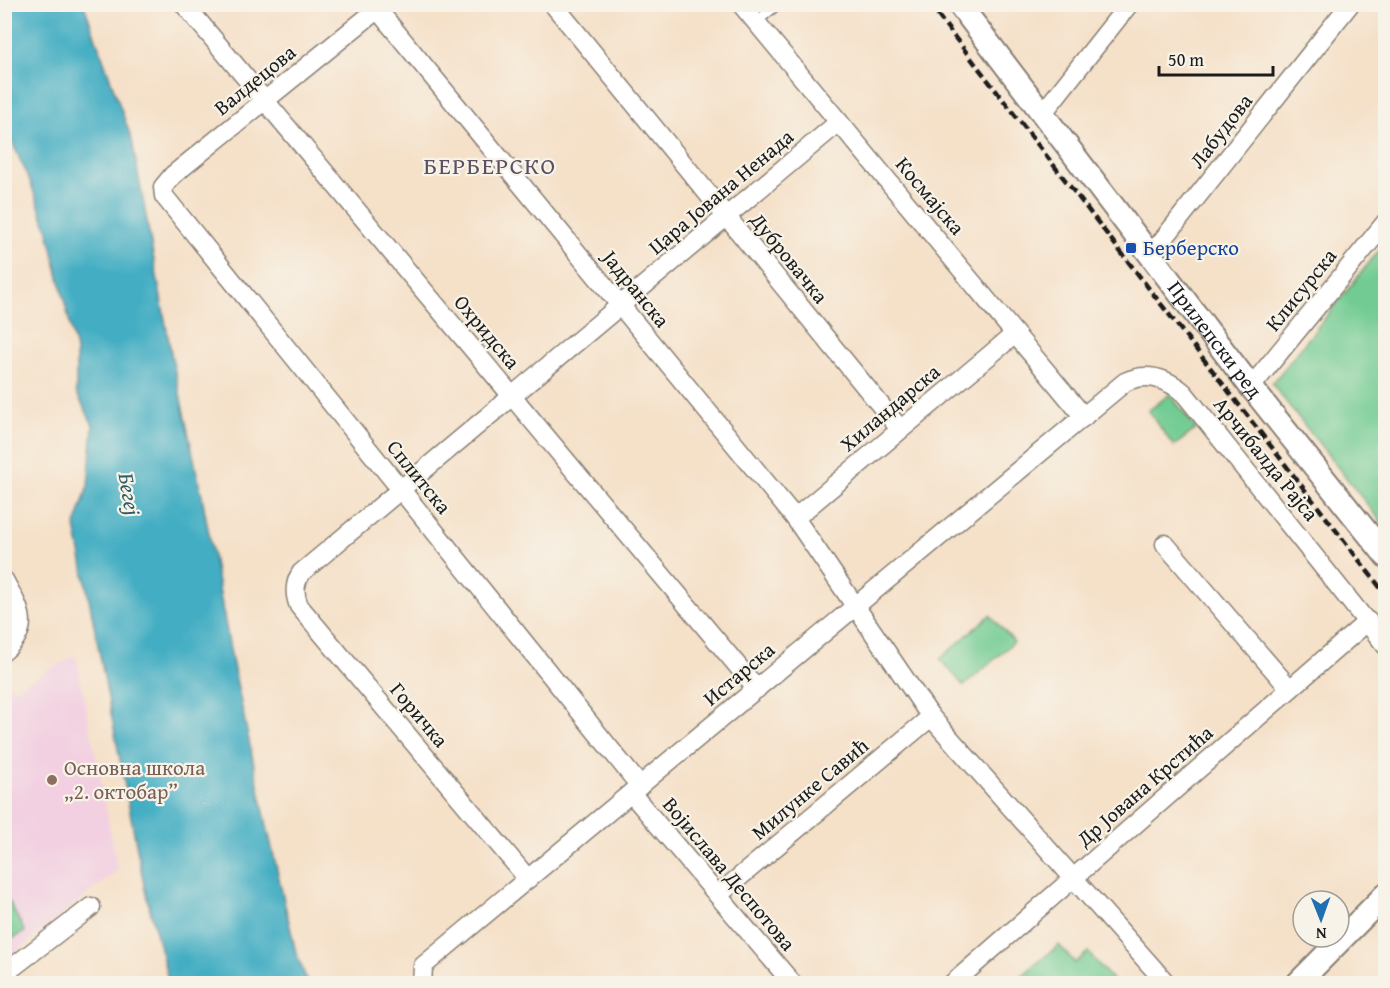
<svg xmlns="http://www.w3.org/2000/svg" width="1390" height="988" font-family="'Gentium Book Plus',serif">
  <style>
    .built { fill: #f2cfe1 }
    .green { fill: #71cb92; stroke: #467457; stroke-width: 1.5 }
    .water { fill: #43adc3; stroke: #306470; stroke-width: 1.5 }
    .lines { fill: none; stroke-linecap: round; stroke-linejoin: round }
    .service-casing { stroke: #887e72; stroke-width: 12 }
    .minor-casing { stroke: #887e72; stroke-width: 21 }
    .tertiary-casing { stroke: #887e72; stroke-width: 26 }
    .service { stroke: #fff; stroke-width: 9 }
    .minor { stroke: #fff; stroke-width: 18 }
    .tertiary { stroke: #fff; stroke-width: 22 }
    .rail { stroke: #1c1c1c; stroke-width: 4.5; stroke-dasharray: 9 4.5; stroke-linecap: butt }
    .transit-dot { fill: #1a4fb4; stroke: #f7f3e8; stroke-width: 2 }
    .education-dot { fill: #8d6e63; stroke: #f7f3e8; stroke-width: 2 }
    .labels { text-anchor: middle; stroke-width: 4.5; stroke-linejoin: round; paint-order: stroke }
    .street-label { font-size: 21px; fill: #1c1c1c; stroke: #f7f3e8 }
    .transit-label { font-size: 21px; fill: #164399; stroke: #f7f3e8; text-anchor: start }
    .education-label { font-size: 21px; fill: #785e54; stroke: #f7f3e8; text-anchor: start }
    .water-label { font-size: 22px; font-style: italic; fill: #2e5d67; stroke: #f7f3e8 }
    .quarter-label { font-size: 24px; letter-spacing: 1.5px; fill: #5b4f64; stroke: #f7f3e8 }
  </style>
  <rect width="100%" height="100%" fill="#f7f3e8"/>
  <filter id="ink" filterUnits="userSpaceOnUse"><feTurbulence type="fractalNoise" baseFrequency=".0167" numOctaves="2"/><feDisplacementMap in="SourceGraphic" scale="12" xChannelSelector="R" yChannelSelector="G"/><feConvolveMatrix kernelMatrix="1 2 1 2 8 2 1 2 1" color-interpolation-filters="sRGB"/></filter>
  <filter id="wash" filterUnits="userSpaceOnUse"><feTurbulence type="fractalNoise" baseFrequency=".008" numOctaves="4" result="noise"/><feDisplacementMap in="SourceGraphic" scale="24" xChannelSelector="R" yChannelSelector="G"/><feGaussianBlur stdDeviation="1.35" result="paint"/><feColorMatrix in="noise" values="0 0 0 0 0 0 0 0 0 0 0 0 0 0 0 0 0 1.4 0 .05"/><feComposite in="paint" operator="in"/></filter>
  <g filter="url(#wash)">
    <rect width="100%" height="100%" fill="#f5e0c8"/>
    <!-- built -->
    <path class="built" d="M76,655L118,870L5,960L4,675L13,690Z"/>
    <!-- green -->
    <g class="green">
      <path d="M1385,243V527L1272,384Z"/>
      <path d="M1170,394L1196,429L1174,446L1148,411Z"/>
      <path d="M990,615L1014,642L964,686L940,659Z"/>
      <path d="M4,892L25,932L5,942H4Z"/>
      <path d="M1059,945L1075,963L1088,952L1115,983H1013Z"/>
    </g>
    <!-- water -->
    <path class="water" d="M5,4L84,5L132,140L172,358L202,496L232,660L266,822L296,953L308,983H169L145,890L75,526L88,486L93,425L76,392V350L48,231L29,179L5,127Z"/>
  </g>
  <g filter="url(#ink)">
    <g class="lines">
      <!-- service casing -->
      <g class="service-casing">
        <path id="service" d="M756,22L778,4"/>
      </g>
      <!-- minor casing -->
      <g class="minor-casing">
        <g id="minor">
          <path d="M184,4L757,689"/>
          <path d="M373,4L795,518L931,717L1167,984"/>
          <path d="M384,4L173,175L163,187L164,196L640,786"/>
          <path d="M553,4L900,429"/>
          <path d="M741,4L1084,417"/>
          <path d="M1385,4L1386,5"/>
          <path d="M1042,114L1129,4"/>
          <path d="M1150,256L1350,4"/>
          <path d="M1251,387L1386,222"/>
          <path d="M795,518L1015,334"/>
          <path d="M1165,544L1290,689"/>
          <path d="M4,580C19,608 33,627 4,651"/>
          <path d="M631,793L793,984"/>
          <path d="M528,879L299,606C294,594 294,584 301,573L839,122"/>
          <path d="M718,895L931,717"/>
          <path d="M4,974L91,907"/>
          <path d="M422,984L423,966L1125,382C1147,372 1166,378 1184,393L1386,646"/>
          <path d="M952,984L1368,621"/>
        </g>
      </g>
      <!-- tertiary casing -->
      <g class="tertiary-casing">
        <g id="tertiary">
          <path id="s1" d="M959,4L1251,387L1386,556"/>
          <path d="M1297,984L1386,894"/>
        </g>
      </g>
      <!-- service -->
      <use href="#service" class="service"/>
      <!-- minor -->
      <use href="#minor" class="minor"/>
      <!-- tertiary -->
      <use href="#tertiary" class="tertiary"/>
      <!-- rail -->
      <path class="rail" d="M929,4L1386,595"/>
    </g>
  </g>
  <!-- markers -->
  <rect class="transit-dot" x="1125" y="242" width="12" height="12" rx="3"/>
  <circle class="education-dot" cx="52" cy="780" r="6"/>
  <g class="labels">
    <!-- street labels -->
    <g class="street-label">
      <text transform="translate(255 80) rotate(-39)" y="7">Валдецова</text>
      <text transform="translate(1221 131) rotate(-52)" y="7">Лабудова</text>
      <text transform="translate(721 192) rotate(-40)" y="7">Цара Јована Ненада</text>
      <text transform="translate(930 196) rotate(50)" y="7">Космајска</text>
      <text transform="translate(789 258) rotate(51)" y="7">Дубровачка</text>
      <text transform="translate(636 289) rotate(51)" y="7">Јадранска</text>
      <text transform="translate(1301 290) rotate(-51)" y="7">Клисурска</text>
      <text transform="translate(487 332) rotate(50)" y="7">Охридска</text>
      <text dy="7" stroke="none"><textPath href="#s1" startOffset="422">Прилепски ред</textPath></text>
      <text transform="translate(890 408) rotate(-40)" y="7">Хиландарска</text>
      <text transform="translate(1266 459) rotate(51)" y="7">Арчибалда Рајса</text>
      <text transform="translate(419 477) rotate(51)" y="7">Сплитска</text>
      <text transform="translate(739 674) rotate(-40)" y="7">Истарска</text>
      <text transform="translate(419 715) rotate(50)" y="7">Горичка</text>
      <text transform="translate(1145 786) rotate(-41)" y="7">Др Јована Крстића</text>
      <text transform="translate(810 789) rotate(-40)" y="7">Милунке Савић</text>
      <text transform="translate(729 874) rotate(50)" y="7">Војислава Деспотова</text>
    </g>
    <!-- transit labels -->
    <g class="transit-label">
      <text x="1143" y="255">Берберско</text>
    </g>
    <!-- education labels -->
    <g class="education-label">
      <text x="64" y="775">Основна школа<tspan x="64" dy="24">„2. октобар”</tspan></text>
    </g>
    <!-- water labels -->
    <g class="water-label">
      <text transform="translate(130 494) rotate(80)" y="8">Бегеј</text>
    </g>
    <!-- quarter labels -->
    <g class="quarter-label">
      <text x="490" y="174">БЕРБЕРСКО</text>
    </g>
  </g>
  <!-- margin -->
  <rect width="1390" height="988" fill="none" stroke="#f7f3e8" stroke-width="24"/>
  <!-- north arrow -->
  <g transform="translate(1321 919) rotate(179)"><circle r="28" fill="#f7f3e8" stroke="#9f9d96" stroke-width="1.5"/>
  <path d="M0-4.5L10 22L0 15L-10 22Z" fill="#1f6fb2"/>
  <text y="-9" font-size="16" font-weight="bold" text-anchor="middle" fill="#1c1c1c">N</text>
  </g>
  <!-- scale -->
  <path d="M1159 66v9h114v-9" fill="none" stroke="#1c1c1c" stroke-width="3"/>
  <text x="1168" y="66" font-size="18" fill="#1c1c1c" stroke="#f7f3e8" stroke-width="4.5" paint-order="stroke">50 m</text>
</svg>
